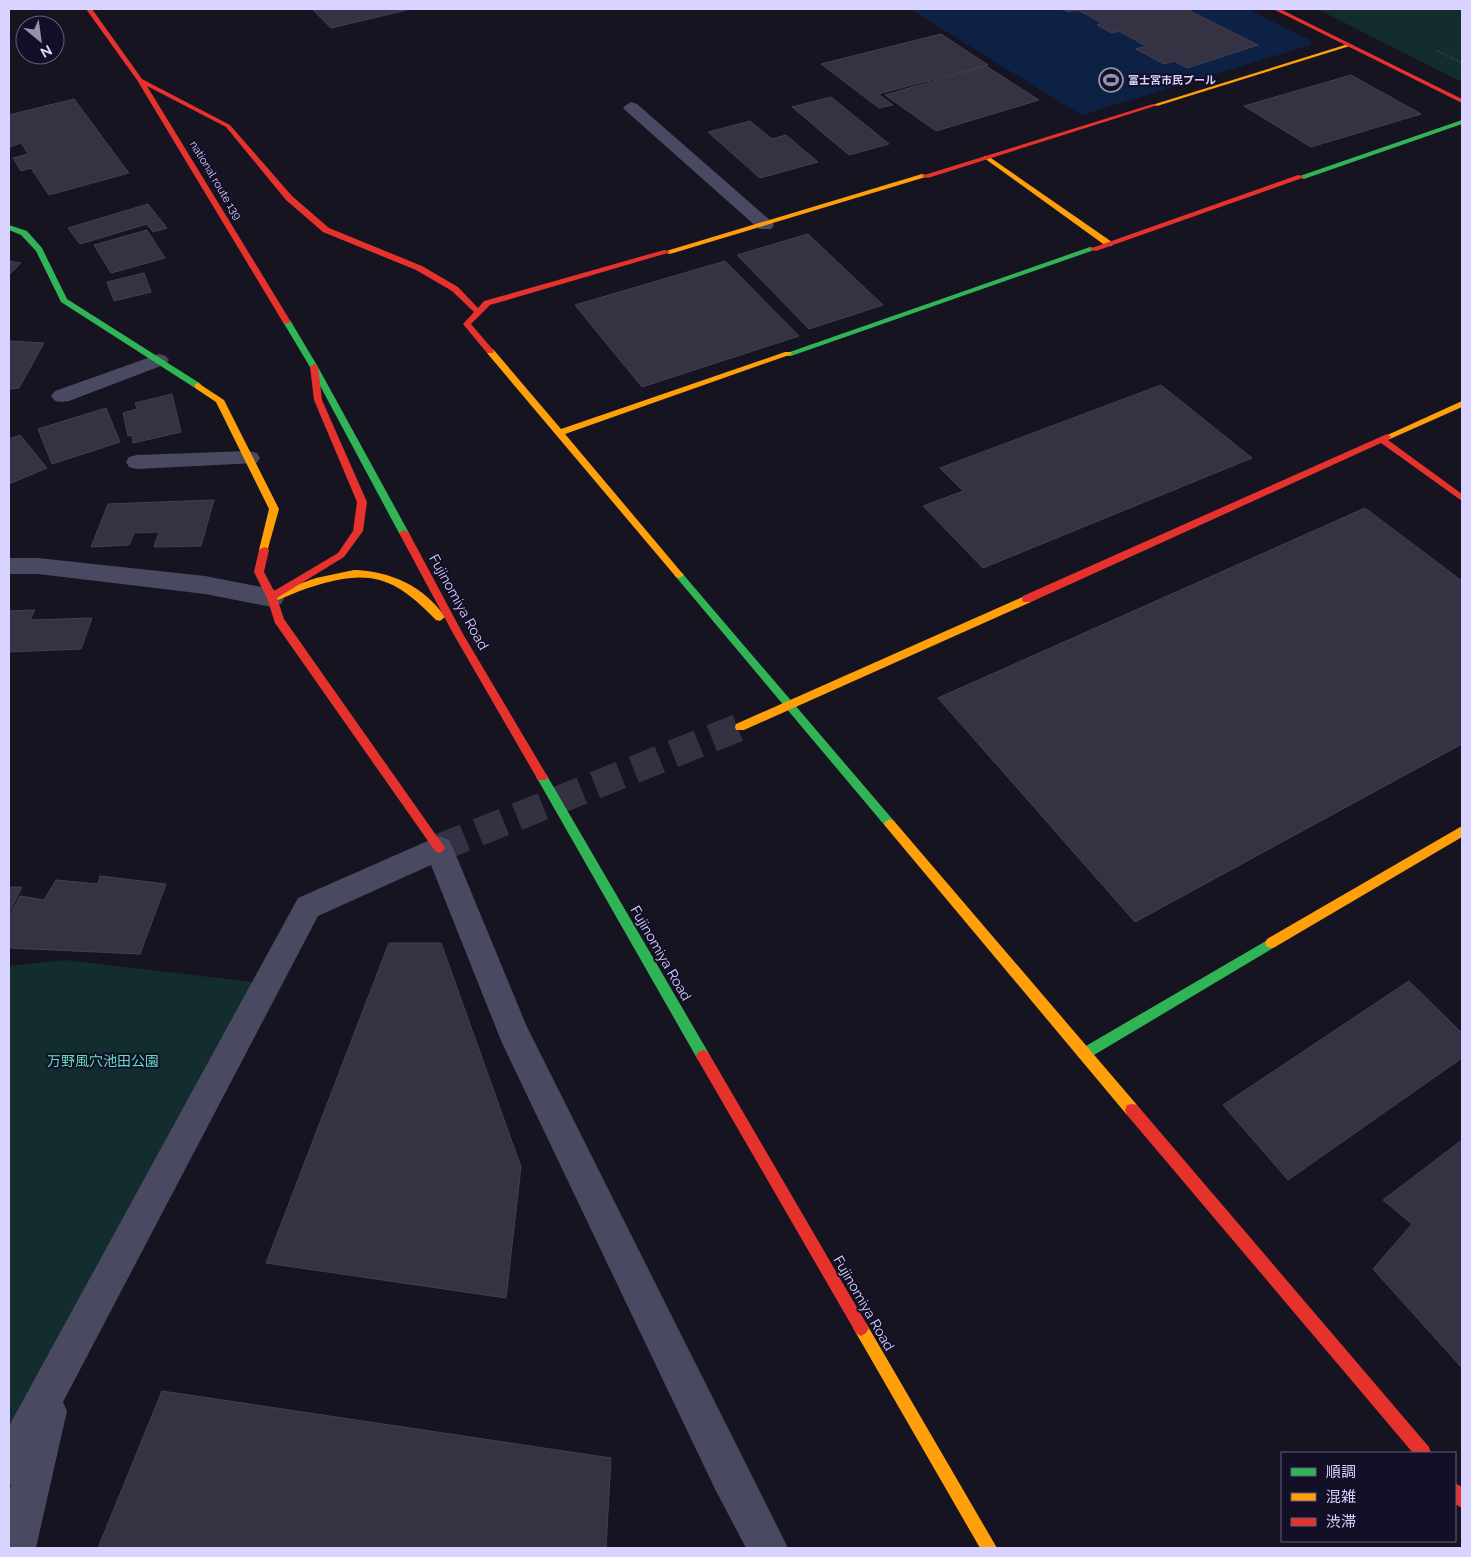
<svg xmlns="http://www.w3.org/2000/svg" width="1471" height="1557" font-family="Raleway,'Noto Sans JP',sans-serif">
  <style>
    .green { fill: #132c2d }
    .water { fill: #0d2144 }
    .building { fill: #343243; stroke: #433f54 }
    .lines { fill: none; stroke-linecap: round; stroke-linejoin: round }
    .secondary-tunnel { stroke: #333142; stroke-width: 28; stroke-dasharray: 28 14; stroke-linecap: butt }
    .path { stroke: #44505f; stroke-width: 2; stroke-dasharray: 1 2.5; stroke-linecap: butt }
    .street { fill: #4a4962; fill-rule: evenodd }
    .fast { fill: #30b455; fill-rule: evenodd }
    .slow { fill: #ff9f0a; fill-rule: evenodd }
    .jam { fill: #e5322d; fill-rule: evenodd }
    .labels { text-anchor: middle; stroke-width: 4; stroke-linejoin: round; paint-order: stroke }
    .far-poi-label { font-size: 11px; font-weight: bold; fill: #d9d4ff; stroke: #130f26; text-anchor: start }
    .far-street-label { font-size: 11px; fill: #d9d4ff; stroke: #130f26 }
    .street-label { font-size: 14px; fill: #d9d4ff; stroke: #130f26 }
    .park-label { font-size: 14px; fill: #5fe0c0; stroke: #130f26 }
  </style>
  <rect width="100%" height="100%" fill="#161421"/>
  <!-- green -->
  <g class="green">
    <path d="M1317,9H1462V82Z"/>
    <path d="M65,960L253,982L34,1389L9,1430V966Z"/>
  </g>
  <!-- water -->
  <path class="water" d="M910,9H1247L1310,40L1311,45L1081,115Z"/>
  <!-- building -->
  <g class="building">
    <path d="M312,9H406L407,10L331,28Z"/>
    <path d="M1062,9H1186L1258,45L1187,68L1174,61L1164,64L1136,49L1146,46L1119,31L1112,33L1097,25L1102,23L1078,10L1068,12Z"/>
    <path d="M941,34L988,65L878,94L893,105L879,108L821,64Z"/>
    <path d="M986,66L1039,100L936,131L885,95Z"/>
    <path d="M1351,75L1421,114L1311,147L1244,106Z"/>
    <path d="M831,97L889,144L849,155L792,107Z"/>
    <path d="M74,99L129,173L49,195L31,168L21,171L13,158L28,154L21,143L9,147V115Z"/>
    <path d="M750,121L772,139L786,135L818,162L760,178L708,132Z"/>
    <path d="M148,204L167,228L153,232L147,224L80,244L68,228Z"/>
    <path d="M147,230L165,258L111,273L94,245Z"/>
    <path d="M808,234L883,305L809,329L737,255Z"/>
    <path d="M9,261L21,263L9,275Z"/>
    <path d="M725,261L799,336L642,387L575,305Z"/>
    <path d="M144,273L151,292L114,301L107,282Z"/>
    <path d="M9,341L44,343L19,388L9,389Z"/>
    <path d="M1161,385L1252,458L983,568L923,506L963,491L940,468Z"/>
    <path d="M172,394L181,432L133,443L132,435L128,436L123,413L137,409L135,403Z"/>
    <path d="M106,408L120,442L52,464L38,429Z"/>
    <path d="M20,435L47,468L9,484V439Z"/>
    <path d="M214,500L201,546L154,547L159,532L134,533L129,545L91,547L108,504Z"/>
    <path d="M1365,508L1462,581V744L1135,922L938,698Z"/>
    <path d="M35,610L30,620L92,618L81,649L9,652V611Z"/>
    <path d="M100,876L166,884L140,954L9,948V917L20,896L44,900L56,880L98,884Z"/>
    <path d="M9,887H22L9,913Z"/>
    <path d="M389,943H441L521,1167L506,1298L266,1263Z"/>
    <path d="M1409,981L1462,1033V1058L1288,1180L1223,1105Z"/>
    <path d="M1462,1140V1368L1373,1269L1412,1224L1383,1200Z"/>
    <path d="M162,1391L611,1458L606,1548H98Z"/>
  </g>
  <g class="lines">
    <!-- secondary-tunnel -->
    <path class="secondary-tunnel" d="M439,848L740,727"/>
    <!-- path -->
    <path class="path" d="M1438,51L1462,63"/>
    <!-- street -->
    <g class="street">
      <path d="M631,102L637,104L771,221L774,225L771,229H759L625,110L623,107Z"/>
      <path d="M159,354L166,356L169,360L166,364L69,401L62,402L55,401L51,396L55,391Z"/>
      <path d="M249,451L257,453L260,458L257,463L137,469L129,467L126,462L129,457L137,455Z"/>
      <path d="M9,558H38L205,576L272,589L281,592L284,598L281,604L272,607L205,594L38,574H9Z"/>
      <path d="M439,836L449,840L453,848L527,1027L788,1548H746L715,1489L502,1043L431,865L318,916L63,1402L67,1411L36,1548H9V1494L11,1484H9V1426L298,898Z"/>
    </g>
    <!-- fast -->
    <g class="fast">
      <path d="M1462,120V124L1304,179L1297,177Z"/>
      <path d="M9,225L27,231L42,248L67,299L201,384V388H195L61,302L36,251L21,235L9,230Z"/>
      <path d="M1090,247L1097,249L791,356H785L784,354Z"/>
      <path d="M284,320H290L318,367L409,533L407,535H401L399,533L310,367L283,322Z"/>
      <path d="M679,572L682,573L894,821L896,824L894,827H886L676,577L674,575Z"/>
      <path d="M542,773L546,774L708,1052L710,1056L708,1060L703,1062L698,1060L538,780L536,777L538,774Z"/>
      <path d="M1271,938L1275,939L1277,943L1275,947L1089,1058L1084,1060L1079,1058L1077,1054L1079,1050Z"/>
    </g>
    <!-- slow -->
    <g class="slow">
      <path d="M1348,44L1353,45L1157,106L1152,105Z"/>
      <path d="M984,156H988L1112,242V246H1106L984,158Z"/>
      <path d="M922,174L929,176L670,254L663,252Z"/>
      <path d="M487,349H493L561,429L785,352H791L792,354L565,434L682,573L684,575L679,578L676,577L487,353Z"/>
      <path d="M198,383L224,400L279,509L267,552L264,553L259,550L269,509L216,402L195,388V384Z"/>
      <path d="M1462,401V407L1390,439L1387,440L1383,437Z"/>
      <path d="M354,570C390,571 424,586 445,617L440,621L436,620C393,575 368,568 308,588C296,592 284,598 272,602L267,598L268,595L316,578Z"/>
      <path d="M1027,595L1032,599L1031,602L744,730H736L735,727L736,724Z"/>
      <path d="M890,819L894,821L1137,1105L1139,1110L1137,1115L1132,1116L1127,1115L886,827L884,824L886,821Z"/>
      <path d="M1462,826V837L1275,947L1271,948L1267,947L1265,943L1267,939Z"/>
      <path d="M861,1320L866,1323L997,1548H980L856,1333L853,1328L856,1323Z"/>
    </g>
    <!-- jam -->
    <g class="jam">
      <path d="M86,9H92L142,79L230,125L292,196L329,228L422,266L458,287L478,308L484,301L664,250L671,252L490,305L471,324L494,351L493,353H487L463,324L474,312L452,291L416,270L323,232L286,200L226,127L147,86L291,322L284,324L137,80Z"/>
      <path d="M1273,9H1280L1462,99V103Z"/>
      <path d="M1153,104L1158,105L928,178L921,176Z"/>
      <path d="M1298,175L1305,177L1096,251L1089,249Z"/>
      <path d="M314,364L318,367L322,400L367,502L363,531L344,557L277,598L284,619L443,845L445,848L443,851L439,853L435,851L275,623L267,598L254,572L259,550L264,547L267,548L269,550L264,572L274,591L338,553L353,531L357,502L314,400L310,367Z"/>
      <path d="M1387,434L1391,437L1388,440L1462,494V501L1381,443L1031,602H1023L1022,599L1023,596Z"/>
      <path d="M404,530L409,533L463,634L546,774L548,777L546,780H538L454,635L399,533Z"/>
      <path d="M703,1050L708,1052L866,1323L869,1328L866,1333L861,1336L856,1333L698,1060L696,1056L698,1052Z"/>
      <path d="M1132,1104L1137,1105L1429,1447L1431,1453H1413L1127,1115L1125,1110L1127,1105Z"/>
      <path d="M1455,1483L1462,1487V1508L1455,1504Z"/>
    </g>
  </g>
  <!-- icons -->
  <defs>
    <g id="stadium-ring" transform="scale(1.25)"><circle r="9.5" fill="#130f26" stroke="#9591b1" stroke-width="1.5"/><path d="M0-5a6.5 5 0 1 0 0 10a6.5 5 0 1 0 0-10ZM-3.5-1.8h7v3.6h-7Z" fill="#9591b1"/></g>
  </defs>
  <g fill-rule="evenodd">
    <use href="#stadium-ring" x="1111" y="80"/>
  </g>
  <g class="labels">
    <!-- far-poi labels -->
    <g class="far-poi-label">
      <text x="1128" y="84">富士宮市民プール</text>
    </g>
    <!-- far-street labels -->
    <g class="far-street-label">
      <text transform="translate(216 180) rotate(59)" y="4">national route 139</text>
    </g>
    <!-- street labels -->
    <g class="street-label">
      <text transform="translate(459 602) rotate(61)" y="5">Fujinomiya Road</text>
      <text transform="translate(661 953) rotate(60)" y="5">Fujinomiya Road</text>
      <text transform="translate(864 1303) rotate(60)" y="5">Fujinomiya Road</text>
    </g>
    <!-- park labels -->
    <g class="park-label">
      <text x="103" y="1066">万野風穴池田公園</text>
    </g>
  </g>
  <!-- border -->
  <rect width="1471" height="1557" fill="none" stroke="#d9d4ff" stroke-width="20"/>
  <!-- legend -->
  <rect x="1281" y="1452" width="175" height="90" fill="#130f26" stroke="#625e7d"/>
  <rect x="1291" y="1468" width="25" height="8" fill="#30b455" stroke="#625e7d"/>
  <text x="1326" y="1477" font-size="15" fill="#d9d4ff">順調</text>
  <rect x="1291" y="1493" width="25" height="8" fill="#ff9f0a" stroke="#625e7d"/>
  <text x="1326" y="1502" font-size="15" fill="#d9d4ff">混雑</text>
  <rect x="1291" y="1518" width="25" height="8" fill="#e5322d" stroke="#625e7d"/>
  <text x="1326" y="1527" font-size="15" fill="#d9d4ff">渋滞</text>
  <!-- north arrow -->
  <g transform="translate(40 40) rotate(151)"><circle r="24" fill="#130f26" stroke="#625e7d"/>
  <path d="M0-4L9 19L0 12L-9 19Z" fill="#9591b1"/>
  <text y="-8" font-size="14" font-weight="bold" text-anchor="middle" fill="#d9d4ff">N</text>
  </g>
</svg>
